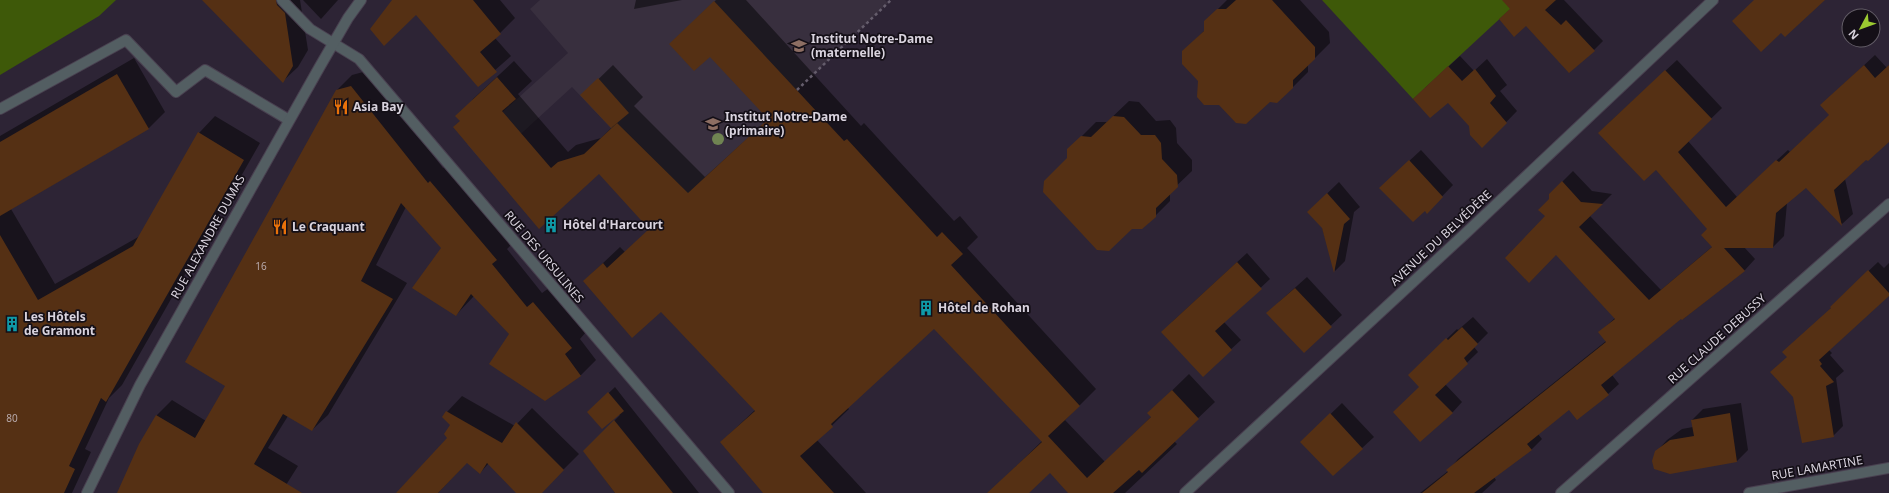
<svg xmlns="http://www.w3.org/2000/svg" width="1889" height="493" font-family="'Noto Sans',sans-serif">
  <style>
    .education { fill: #382f3e }
    .green { fill: #3e5909 }
    .shadow { fill: #0007 }
    .building { fill: #553014 }
    .lines { fill: none; stroke-linecap: round; stroke-linejoin: round }
    .minor-casing { stroke: #494050; stroke-width: 12 }
    .path { stroke: #655d6c; stroke-width: 2.5; stroke-dasharray: 3 3; stroke-linecap: butt }
    .minor { stroke: #535e62; stroke-width: 10 }
    .tree { fill: #708452 }
    .labels { text-anchor: middle; stroke-width: 3.5; stroke-linejoin: round; paint-order: stroke }
    .number-label { font-size: 10px; fill: #b8aaac }
    .poi-label { font-size: 12px; font-weight: bold; fill: #d9d3de; stroke: #140f17; text-anchor: start }
    .street-label { font-size: 12px; fill: #d9d3de; stroke: #140f17 }
  </style>
  <rect width="100%" height="100%" fill="#2d2435"/>
  <!-- education -->
  <path class="education" d="M540,0H885L888,3L797,90L823,119L687,242L597,142L611,128L572,87L486,166L467,144L568,53L530,9Z"/>
  <!-- green -->
  <g class="green">
    <path d="M0,0H116L99,16L0,75Z"/>
    <path d="M1322,0H1520L1413,99Z"/>
  </g>
  <!-- shadow -->
  <g class="shadow">
    <path d="M203,0H300L308,50L298,67L283,81Z"/>
    <path d="M303,0H338L321,19Z"/>
    <path d="M393,0H500L515,18L495,38L511,56L478,85L416,14Z"/>
    <path d="M636,0H682L634,9Z"/>
    <path d="M716,0H746L861,126L864,123L954,221L960,216L978,237L967,248L1096,389L1065,420L1105,462L1152,416L1149,413L1189,374L1215,402L1174,441L1177,444L1125,493H1069L1050,472L1028,493H998L994,488L1042,441L935,327L847,407L849,409L817,440L866,493H764L721,442L755,410L661,310L584,281L620,247L625,252L650,229L599,172L539,227L461,121L473,99L514,61L532,81L518,94L568,152L576,145L601,138L612,127L582,95L613,65L643,97L634,106L705,177L769,119L687,28Z"/>
    <path d="M1227,0H1300L1329,32L1330,43L1308,65V72L1292,88L1269,101L1220,104L1199,81L1183,52L1205,30V22Z"/>
    <path d="M1521,0H1564L1603,41L1594,50Z"/>
    <path d="M1875,55L1887,68L1889,65V141L1866,159L1845,179L1853,214L1842,224L1806,186L1787,203L1784,236L1773,247H1744L1755,259L1745,270L1683,319L1681,317L1612,375L1619,384L1608,394L1569,409L1538,434L1542,439L1531,450L1494,477L1496,480L1482,493H1420L1448,471L1458,459L1606,341L1600,332L1615,318L1546,216L1550,194L1573,171L1592,191L1612,194L1590,216L1661,290L1713,246L1708,229L1656,169L1610,122L1677,60L1722,108L1688,141L1737,197L1788,150L1790,152L1830,115L1832,95Z"/>
    <path d="M1460,56L1474,71L1487,59L1507,85L1500,91L1517,111L1482,147L1470,126L1448,102L1425,88Z"/>
    <path d="M134,58L165,112L149,128L11,209L55,284L140,236L199,133L215,116L260,143L122,385L109,398L85,449L91,452L72,493H0V136Z"/>
    <path d="M367,71L443,168L446,166L512,244L507,249L542,293L549,288L586,332L580,339L596,360L581,375L545,400L510,334L474,296L456,315L442,248L406,207L376,265L407,283L328,415L312,430L288,416L268,448L298,466L281,493H118L156,416L172,400L206,421L227,385L337,90L352,75Z"/>
    <path d="M1129,101L1139,102L1156,121L1170,120L1176,128L1177,143L1192,160V171L1170,192V201L1155,216L1068,158V150L1096,122H1107Z"/>
    <path d="M1421,150L1453,185L1427,212L1392,177Z"/>
    <path d="M1339,182L1360,207L1354,212L1345,261L1335,271L1322,227L1308,212Z"/>
    <path d="M1247,253L1270,279L1224,322L1241,340L1203,375L1172,322Z"/>
    <path d="M1878,262L1884,268L1889,263V295L1829,350L1832,353L1830,355L1844,371L1836,378L1843,426L1833,436L1788,356L1841,297Z"/>
    <path d="M1307,277L1342,315L1304,351L1279,302Z"/>
    <path d="M1473,317L1488,333L1474,347L1478,352L1445,384L1462,402L1452,413L1420,387V365L1457,329L1458,330Z"/>
    <path d="M615,387L629,405L699,493H615L584,451L620,415L594,407Z"/>
    <path d="M462,396L515,426L532,408L579,454L540,493H518L489,463L480,473L467,462L438,493H397L448,438L451,425L447,412Z"/>
    <path d="M1342,403L1374,437L1333,475L1313,431Z"/>
    <path d="M1741,403L1748,450L1737,461L1670,473L1653,461L1656,452L1667,440L1682,429L1693,427L1692,420L1703,409Z"/>
  </g>
  <!-- building -->
  <g class="building">
    <path d="M202,0H276L277,5L285,13L293,66L283,83Z"/>
    <path d="M392,0H473L501,34L480,52L497,72L478,87L416,15L384,46L370,29Z"/>
    <path d="M1236,0H1272L1315,47V59L1293,80V88L1277,103L1270,102L1246,124L1236,123L1219,105H1204L1197,97L1198,81L1182,64V51L1204,31V21L1217,9H1226Z"/>
    <path d="M1502,0H1556L1545,10L1561,25L1566,20L1595,51L1569,73L1526,26L1514,37L1499,19L1510,9Z"/>
    <path d="M1754,0H1825L1785,37L1781,33L1761,52L1732,21Z"/>
    <path d="M714,1L844,141L847,139L937,237L942,232L963,254L951,265L1080,406L1048,436L1087,478L1151,417L1147,413L1172,390L1199,419L1142,473L1139,470L1113,493H1068L1050,473L1029,493H987L1042,442L934,329L831,424L833,427L800,456L834,493H763L720,442L755,411L661,312L632,338L583,281L603,263L607,268L649,229L599,174L539,229L453,127L460,121L455,116L497,77L516,99L502,111L551,168L558,162L584,154L617,123L688,193L768,119L710,57L694,71L669,44Z"/>
    <path d="M1864,65L1875,78L1889,65V142L1868,161L1866,160L1834,190L1842,226L1806,188L1776,213L1773,248H1724L1745,271L1682,320L1681,319L1601,385L1609,395L1577,420L1569,410L1527,444L1532,450L1474,493H1422L1448,472L1446,470L1606,342L1598,332L1615,319L1556,255L1529,283L1505,258L1545,216L1538,210L1549,199V194L1562,181L1581,202L1603,204L1579,227L1649,300L1712,247L1701,235L1707,229L1656,170L1644,181L1598,133L1665,70L1712,119L1678,152L1726,207L1776,160L1779,162L1829,115L1820,105Z"/>
    <path d="M1448,66L1462,81L1475,69L1496,96L1490,103L1507,123L1482,148L1470,135L1469,126L1448,103L1430,118L1413,99Z"/>
    <path d="M117,74L149,129L0,216V142Z"/>
    <path d="M598,78L629,113L611,128L580,95Z"/>
    <path d="M351,86L428,183L430,181L497,260L492,264L527,307L533,302L572,348L565,354L581,376L545,401L489,364L509,334L471,294L456,316L412,288L441,248L401,203L361,281L393,299L312,431L283,414L254,464L302,493H117L139,444L156,415L195,438L225,386L185,362L336,90Z"/>
    <path d="M1113,116L1124,117L1141,135H1155L1161,143L1162,159L1177,175L1178,187L1156,208V217L1142,229H1132L1109,251L1097,250L1043,192L1044,181L1067,158V149L1081,136L1091,137Z"/>
    <path d="M198,132L244,160L106,402L101,398L69,466L75,469L64,493H0V235L38,300L133,246Z"/>
    <path d="M1409,160L1443,197L1427,214L1425,211L1413,222L1379,188Z"/>
    <path d="M1327,193L1350,219L1344,224L1334,273L1322,228L1307,212Z"/>
    <path d="M1237,262L1262,289L1215,331L1232,350L1203,377L1161,332Z"/>
    <path d="M1868,270L1889,293V296L1819,360L1822,364L1820,366L1834,382L1826,386L1834,437L1802,443L1793,397L1770,372L1787,357L1782,352L1831,308L1830,307Z"/>
    <path d="M1295,288L1332,327L1304,353L1266,313Z"/>
    <path d="M1462,327L1478,344L1464,358L1468,364L1435,395L1453,413L1420,442L1393,412L1419,387L1408,375L1446,338L1448,340Z"/>
    <path d="M608,392L624,411L602,429L587,412Z"/>
    <path d="M446,411L502,443L516,422L564,470L542,493H516L487,463L480,474L467,463L438,493H396L447,438L444,434L450,425L442,417Z"/>
    <path d="M1330,413L1363,449L1333,476L1300,442Z"/>
    <path d="M1730,413L1737,462L1670,474L1654,469L1652,461L1655,451L1670,440L1694,436L1691,420Z"/>
    <path d="M614,420L673,493H615L583,451Z"/>
  </g>
  <g class="lines">
    <!-- minor casing -->
    <g class="minor-casing">
      <g id="minor">
        <path d="M282,0L310,29L359,59L729,493"/>
        <path d="M0,109L126,40L176,92L205,70L289,120"/>
        <path d="M87,493L140,385L319,68L348,18L361,0"/>
        <path d="M1185,493L1467,232L1713,0"/>
        <path d="M1561,493L1889,204"/>
        <path d="M1749,493L1889,468"/>
      </g>
    </g>
    <!-- path -->
    <path class="path" d="M797,90L891,0"/>
    <!-- minor -->
    <use href="#minor" class="minor"/>
  </g>
  <!-- trees -->
  <circle class="tree" cx="718" cy="139" r="6"/>
  <!-- icons -->
  <defs>
    <g id="school-bare" transform="scale(1.2)"><path d="M0-5L7-2L0 1L-7-2ZM-4 1L0 2.5L4 1V4Q0 6-4 4Z" fill="#8d6e63" stroke="#140f17" stroke-width="2.5" paint-order="stroke"/></g>
    <g id="restaurant-bare" transform="scale(1.2)"><path d="M-5-6h1v4h1v-4h1v4h1v-4h1v5L-1.5 .5V6h-2V.5L-5-1ZM5-6V6H3V1.5H1.5Q1.5-4 5-6Z" fill="#e8710a" stroke="#140f17" stroke-width="2.5" paint-order="stroke"/></g>
    <g id="building-bare" transform="scale(1.2)"><path d="M-4-6H4V6H1V3H-1V6H-4ZM-2.5-4.3h1.7v1.8h-1.7ZM.8-4.3h1.7v1.8H.8ZM-2.5-1h1.7V.8h-1.7ZM.8-1h1.7V.8H.8Z" fill="#0f9aa8" stroke="#140f17" stroke-width="2.5" paint-order="stroke"/></g>
  </defs>
  <g fill-rule="evenodd">
    <use href="#school-bare" x="799" y="46"/>
    <use href="#restaurant-bare" x="341" y="107"/>
    <use href="#school-bare" x="713" y="124"/>
    <use href="#building-bare" x="551" y="225"/>
    <use href="#restaurant-bare" x="280" y="227"/>
    <use href="#building-bare" x="926" y="308"/>
    <use href="#building-bare" x="12" y="324"/>
  </g>
  <g class="labels">
    <!-- number labels -->
    <g class="number-label">
      <text x="261" y="270">16</text>
      <text x="12" y="422">80</text>
    </g>
    <!-- poi labels -->
    <g class="poi-label">
      <text x="811" y="43">Institut Notre-Dame<tspan x="811" dy="14">(maternelle)</tspan></text>
      <text x="353" y="111">Asia Bay</text>
      <text x="725" y="121">Institut Notre-Dame<tspan x="725" dy="14">(primaire)</tspan></text>
      <text x="563" y="229">Hôtel d'Harcourt</text>
      <text x="292" y="231">Le Craquant</text>
      <text x="938" y="312">Hôtel de Rohan</text>
      <text x="24" y="321">Les Hôtels<tspan x="24" dy="14">de Gramont</tspan></text>
    </g>
    <!-- street labels -->
    <g class="street-label">
      <text transform="translate(208 237) rotate(-61)" y="4">RUE ALEXANDRE DUMAS</text>
      <text transform="translate(1441 238) rotate(-43)" y="4">AVENUE DU BELVÉDÈRE</text>
      <text transform="translate(544 257) rotate(50)" y="4">RUE DES URSULINES</text>
      <text transform="translate(1717 339) rotate(-42)" y="4">RUE CLAUDE DEBUSSY</text>
      <text transform="translate(1817 468) rotate(-10)" y="4">RUE LAMARTINE</text>
    </g>
  </g>
  <!-- north arrow -->
  <g transform="translate(1861 28) rotate(229)"><circle r="19" fill="#140f17" stroke="#635d67"/>
  <path d="M0-3L7 15L0 10L-7 15Z" fill="#9cca31"/>
  <text y="-6" font-size="11" font-weight="bold" text-anchor="middle" fill="#d9d3de">N</text>
  </g>
</svg>
